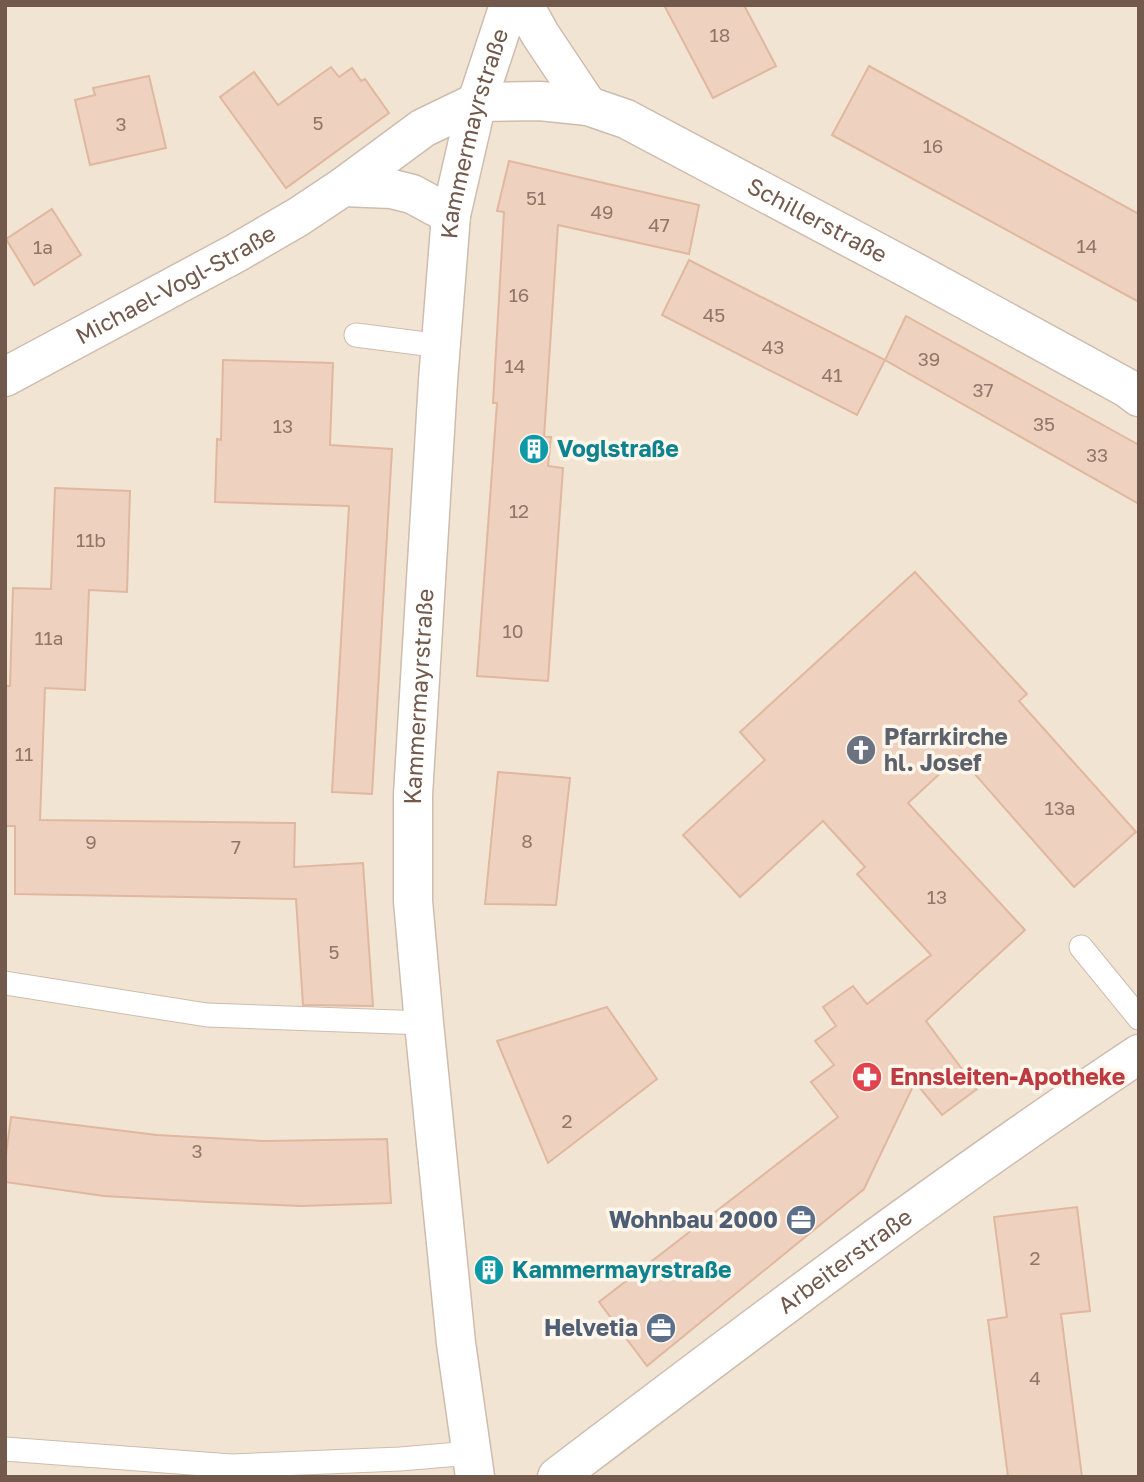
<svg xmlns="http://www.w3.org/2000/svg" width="1144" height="1482" font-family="'Golos Text',sans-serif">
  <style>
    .residential { fill: #f2e4d3 }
    .building { fill: #eed1be; stroke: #e0b79f; stroke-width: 2 }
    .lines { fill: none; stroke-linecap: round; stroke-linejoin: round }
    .service-casing { stroke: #cebcaf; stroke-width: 25 }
    .minor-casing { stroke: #cebcaf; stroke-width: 41 }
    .tertiary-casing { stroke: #cebcaf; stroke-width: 41 }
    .service { stroke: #fff; stroke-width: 23 }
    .minor { stroke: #fff; stroke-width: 38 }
    .tertiary { stroke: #fff; stroke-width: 38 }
    .labels { text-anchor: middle; stroke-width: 7; stroke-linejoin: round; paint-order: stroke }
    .number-label { font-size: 19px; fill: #917768 }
    .street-label { font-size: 23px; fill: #72594b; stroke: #fef6ea }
    .culture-label { font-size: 23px; font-weight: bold; fill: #0d838f; stroke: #fef6ea; text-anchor: start }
    .worship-label { font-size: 23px; font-weight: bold; fill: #5b616d; stroke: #fef6ea; text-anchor: start }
    .health-label { font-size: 23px; font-weight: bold; fill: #be3a42; stroke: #fef6ea; text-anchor: start }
    .service-label { font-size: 23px; font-weight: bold; fill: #4e5e75; stroke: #fef6ea; text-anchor: end }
  </style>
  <rect width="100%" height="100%" fill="#fbf2e4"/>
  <!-- residential -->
  <rect class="residential" x="5" y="5" width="1134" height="1472"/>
  <!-- building -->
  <g class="building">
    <path d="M664,5H744L776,66L713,98Z"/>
    <path d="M869,66L1139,214V302L832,135Z"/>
    <path d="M331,67L339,77L352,68L361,81L365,79L389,113L286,188L220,97L254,72L278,105Z"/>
    <path d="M149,76L166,148L90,165L75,100L95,95L93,88Z"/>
    <path d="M509,161L699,205L689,254L558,225L544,437H551L548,466L563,468L548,681L477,676L497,403H493L504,212L497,211Z"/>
    <path d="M52,209L81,255L34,285L6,239Z"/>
    <path d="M689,260L885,360L857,415L662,315Z"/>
    <path d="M906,316L1139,445V504L885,360Z"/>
    <path d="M223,360L333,363L330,445L392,449L372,794L332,792L349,506L215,502L217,439L221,440Z"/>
    <path d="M55,488L130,491L127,592L89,590L85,690L45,688L40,820L295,823L294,867L363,863L373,1006L303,1005L296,899L15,894V826H5V686H10L13,588L51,589Z"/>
    <path d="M915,572L1027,694L1019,701L1136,832L1074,887L959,756L908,803L1025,930L926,1021L977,1089L942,1115L915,1082L864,1189L647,1366L599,1302L838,1117L811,1082L834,1065L815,1041L836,1026L823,1007L853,986L867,1004L931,955L857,874L865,867L823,821L740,897L683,835L765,760L740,732Z"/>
    <path d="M498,772L570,778L556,905L485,904Z"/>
    <path d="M607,1007L657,1079L548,1163L497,1041Z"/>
    <path d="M11,1117L157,1135L263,1141L387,1139L391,1203L301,1206L207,1202L104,1196L5,1182V1162Z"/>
    <path d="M1077,1207L1090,1311L1061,1314L1082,1477H1008L988,1320L1007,1317L994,1217Z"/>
  </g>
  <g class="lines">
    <!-- service casing -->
    <g class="service-casing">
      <g id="service">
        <path d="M356,335L441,346"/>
        <path d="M1081,947L1139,1018"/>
        <path d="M5,983L207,1015L424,1023"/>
        <path d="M5,1449L231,1466L400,1459L471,1453"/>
      </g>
    </g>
    <!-- minor casing -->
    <g class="minor-casing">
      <g id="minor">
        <path d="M524,5L540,34L588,106"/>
        <path d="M343,187L392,189L412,194L451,215"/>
        <path id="s1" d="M5,377L236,253L298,217L343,187L423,128L477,102L540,101L588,106L626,119L909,269L1127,388L1139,397"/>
        <path id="s2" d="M475,1477L456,1343L424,1023L413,901V795L438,381L451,215L477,102L509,5"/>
      </g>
    </g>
    <!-- tertiary casing -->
    <g class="tertiary-casing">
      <g id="tertiary">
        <path id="s3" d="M557,1477C748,1332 939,1187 1139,1054"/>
      </g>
    </g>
    <!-- service -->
    <use href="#service" class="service"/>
    <!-- minor -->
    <use href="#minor" class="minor"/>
    <!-- tertiary -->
    <use href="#tertiary" class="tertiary"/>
  </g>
  <!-- icons -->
  <defs>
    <g id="building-disc" transform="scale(1.575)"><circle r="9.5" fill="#0f9aa8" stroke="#fef6ea"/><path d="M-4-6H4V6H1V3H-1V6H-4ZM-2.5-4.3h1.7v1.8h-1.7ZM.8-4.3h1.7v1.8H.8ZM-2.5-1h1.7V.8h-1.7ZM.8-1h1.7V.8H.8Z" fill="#fff"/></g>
    <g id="church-disc" transform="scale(1.575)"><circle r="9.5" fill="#6b7280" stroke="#fef6ea"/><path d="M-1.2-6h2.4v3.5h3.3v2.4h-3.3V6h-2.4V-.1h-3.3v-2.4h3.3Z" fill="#fff"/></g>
    <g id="pharmacy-disc" transform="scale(1.575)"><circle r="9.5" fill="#e0444e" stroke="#fef6ea"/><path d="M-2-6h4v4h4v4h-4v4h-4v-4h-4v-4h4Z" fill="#fff"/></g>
    <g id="office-disc" transform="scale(1.575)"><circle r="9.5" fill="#5c6f8a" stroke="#fef6ea"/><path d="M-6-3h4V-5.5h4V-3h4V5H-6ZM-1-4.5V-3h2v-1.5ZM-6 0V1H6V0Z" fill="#fff"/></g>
  </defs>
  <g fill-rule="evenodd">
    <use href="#building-disc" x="534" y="449"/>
    <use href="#church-disc" x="861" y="750"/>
    <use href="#pharmacy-disc" x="867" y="1077"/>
    <use href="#office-disc" x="801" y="1220"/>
    <use href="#building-disc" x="489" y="1270"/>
    <use href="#office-disc" x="661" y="1328"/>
  </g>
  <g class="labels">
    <!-- number labels -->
    <g class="number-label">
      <text x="720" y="42">18</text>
      <text x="318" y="130">5</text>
      <text x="121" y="131">3</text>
      <text x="933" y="153">16</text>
      <text x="536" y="205">51</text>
      <text x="602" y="219">49</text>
      <text x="659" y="232">47</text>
      <text x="1087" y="253">14</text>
      <text x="43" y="254">1a</text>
      <text x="519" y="302">16</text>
      <text x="714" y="322">45</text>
      <text x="773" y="354">43</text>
      <text x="929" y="366">39</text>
      <text x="515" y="373">14</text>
      <text x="832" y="382">41</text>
      <text x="983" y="397">37</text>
      <text x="1044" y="431">35</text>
      <text x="283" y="433">13</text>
      <text x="1097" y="462">33</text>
      <text x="519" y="518">12</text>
      <text x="91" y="547">11b</text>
      <text x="513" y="638">10</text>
      <text x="49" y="645">11a</text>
      <text x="24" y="761">11</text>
      <text x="1060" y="815">13a</text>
      <text x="527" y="848">8</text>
      <text x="91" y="849">9</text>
      <text x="236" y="854">7</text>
      <text x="937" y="904">13</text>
      <text x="334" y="959">5</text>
      <text x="567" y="1128">2</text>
      <text x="197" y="1158">3</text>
      <text x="1035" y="1265">2</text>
      <text x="1035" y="1385">4</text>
    </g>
    <!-- street labels -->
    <g class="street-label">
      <text dy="8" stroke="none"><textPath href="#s2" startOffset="1351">Kammermayrstraße</textPath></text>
      <text dy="8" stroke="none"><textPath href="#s1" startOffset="915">Schillerstraße</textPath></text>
      <text dy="8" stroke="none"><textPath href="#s1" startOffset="194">Michael-Vogl-Straße</textPath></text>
      <text dy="8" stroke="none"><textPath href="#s2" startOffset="784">Kammermayrstraße</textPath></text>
      <text dy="8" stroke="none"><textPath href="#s3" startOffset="360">Arbeiterstraße</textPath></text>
    </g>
    <!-- culture labels -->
    <g class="culture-label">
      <text x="557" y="457">Voglstraße</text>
      <text x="512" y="1278">Kammermayrstraße</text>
    </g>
    <!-- worship labels -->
    <g class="worship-label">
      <text x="884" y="745">Pfarrkirche<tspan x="884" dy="26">hl. Josef</tspan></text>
    </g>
    <!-- health labels -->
    <g class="health-label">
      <text x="890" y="1085">Ennsleiten-Apotheke</text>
    </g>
    <!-- service labels -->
    <g class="service-label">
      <text x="778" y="1228">Wohnbau 2000</text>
      <text x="638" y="1336">Helvetia</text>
    </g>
  </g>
  <!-- border -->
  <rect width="1144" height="1482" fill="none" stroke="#72594b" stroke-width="14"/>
</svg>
